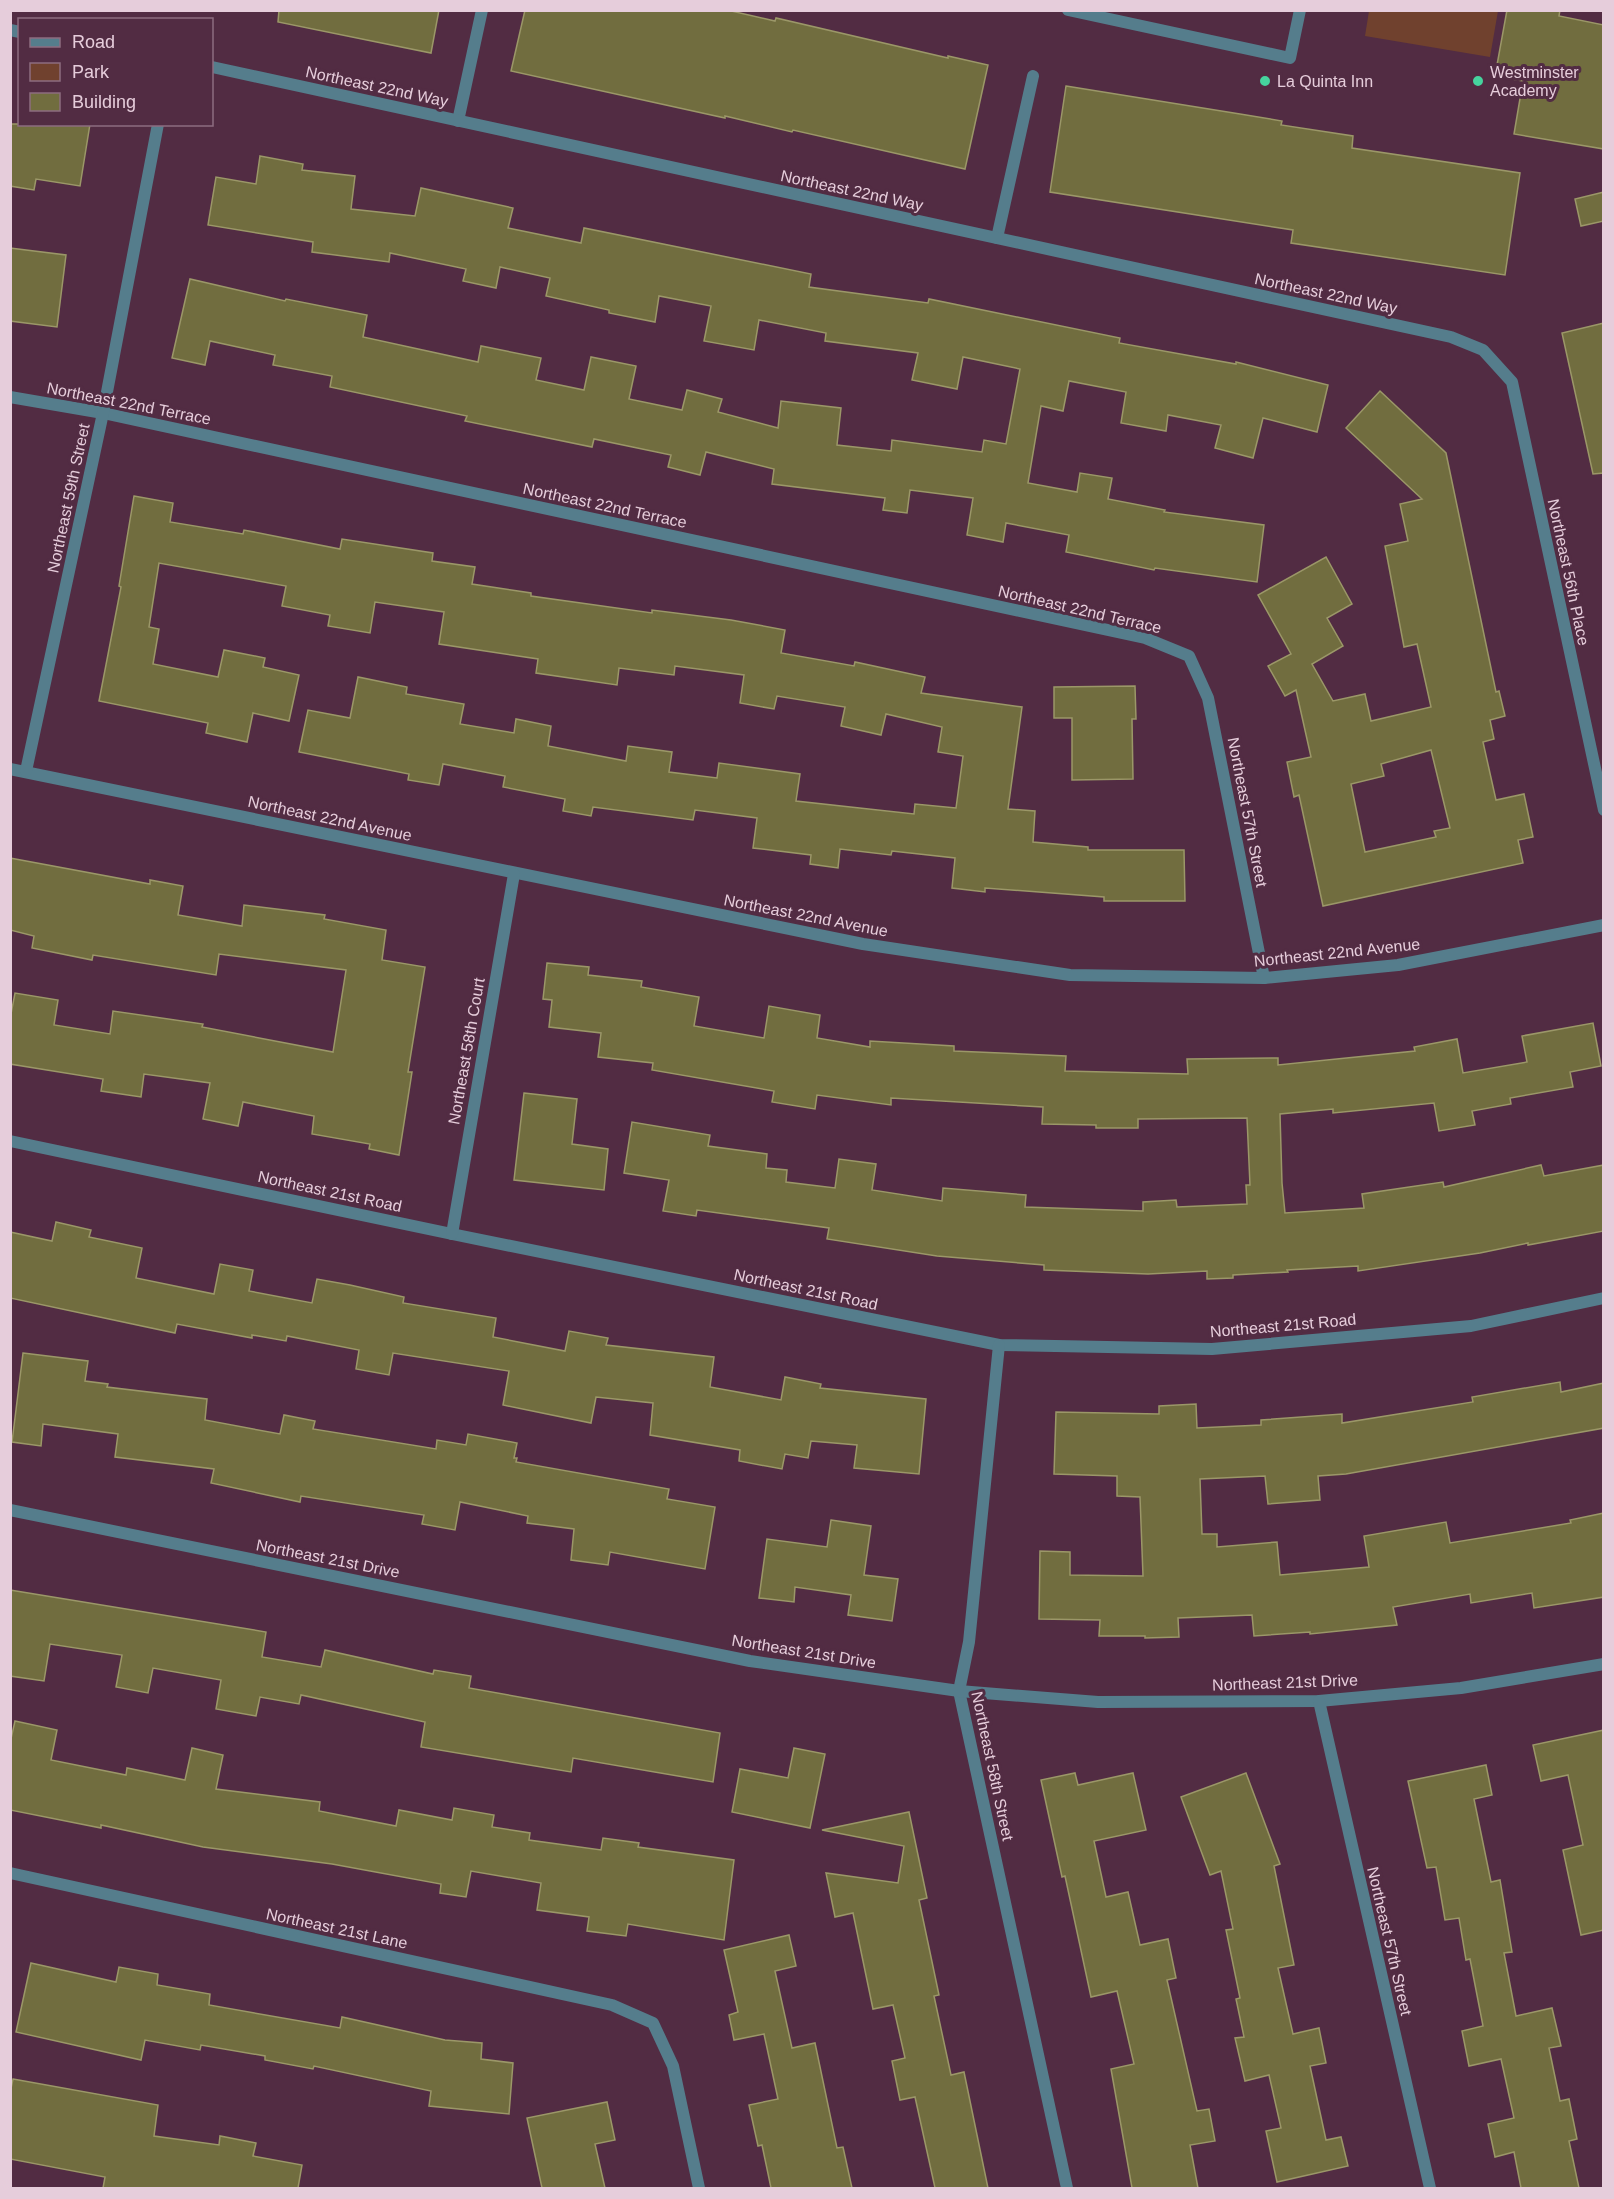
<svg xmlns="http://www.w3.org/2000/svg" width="1614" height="2199" font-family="Arial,sans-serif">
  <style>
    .green { fill: #70412e }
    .building { fill: #716d3f; stroke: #9b9768; stroke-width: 1.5; fill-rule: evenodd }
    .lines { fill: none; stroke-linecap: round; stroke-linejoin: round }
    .lane { stroke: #557d8c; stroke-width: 12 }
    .street { stroke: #557d8c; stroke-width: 12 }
    .poi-dot { fill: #46d49e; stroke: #522c43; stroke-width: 2 }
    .labels { text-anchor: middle; stroke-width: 6; stroke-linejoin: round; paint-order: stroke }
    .poi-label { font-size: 16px; fill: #e6cddb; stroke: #522c43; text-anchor: start }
    .street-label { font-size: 16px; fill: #e6cddb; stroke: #522c43 }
  </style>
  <rect width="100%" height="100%" fill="#522c43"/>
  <!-- green -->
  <path class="green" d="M1369,11H1498L1490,57L1365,36Z"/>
  <!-- building -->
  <g class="building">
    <path d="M279,10H439L431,53L278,22Z"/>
    <path d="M525,10H727L775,21L776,18L948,58V56L988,65L965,169L793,130L792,132L725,116V118L511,71Z"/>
    <path d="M1507,10H1560L1559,16L1604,25V149L1514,134L1523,81L1495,76Z"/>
    <path d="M1066,86L1240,114L1282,121L1281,125L1353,136L1352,148L1520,173L1505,275L1291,243L1293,230L1050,192Z"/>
    <path d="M10,124H90L80,186L36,179L34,190L10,186Z"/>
    <path d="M260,156L303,164L302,170L355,176L351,209L415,216L421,188L513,208L508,228L581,243L584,228L811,274L809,287L928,303L929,299L1120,338L1119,343L1236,364V362L1328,385L1317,432L1263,418L1253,458L1215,448L1221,425L1168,415L1166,431L1121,423L1126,392L1069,381L1063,411L1041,406L1028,483L1077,492L1080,473L1112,478L1108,499L1165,510L1164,512L1264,525L1257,582L1155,568L1154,570L1066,552L1069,535L1006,523L1003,542L967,535L973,498L910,490L907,513L883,510L885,498L772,484L774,469L706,452L700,475L668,467L671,455L594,439L592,447L465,421L467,416L330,387L332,376L273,365L275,355L210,341L205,365L172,358L190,279L285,301L286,299L367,315L363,337L478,362L481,346L541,358L536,380L584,390L591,357L636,366L629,399L682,410L687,390L722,399L718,412L778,428L781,401L841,408L837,445L891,451L892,440L982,452L984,440L1006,444L1020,369L963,357L957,389L912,380L918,353L825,341L826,333L759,320L754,350L704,341L711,306L659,296L655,322L609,313V310L546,296L550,278L500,267L496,288L463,281L466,269L390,253L389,262L312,252L313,242L208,225L216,177L256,184Z"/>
    <path d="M1604,192V221L1581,226L1575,199Z"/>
    <path d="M10,248L66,255L57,327L10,321Z"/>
    <path d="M1604,323V473L1593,474L1562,333Z"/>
    <path d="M1380,391L1446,453L1496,692L1499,691L1505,716L1490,720L1494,739L1483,742L1496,800L1524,794L1533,837L1518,840L1523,863L1323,906L1299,795L1294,797L1287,762L1311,757L1296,690L1285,696L1268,666L1291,654L1258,595L1326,557L1352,604L1327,618L1343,646L1312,664L1333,701L1365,694L1371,721L1431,707L1417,644L1404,647L1385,546L1408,541L1400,504L1422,499L1346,428ZM1431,750L1450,828L1434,831L1436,837L1365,852L1351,784L1384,776L1381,764Z"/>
    <path d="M134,496L173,503L170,522L243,534L244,530L340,549L342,539L433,553L432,561L475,567L472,584L531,593V596L652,613V610L731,620L785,630L781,653L854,666L855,662L925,677L921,693L1022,707L1008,809L1035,811L1033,842L1088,847V850H1184L1185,901H1104V897L985,888V892L952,888L955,858L892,851L891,855L840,849L838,868L810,864L811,855L753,848L757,818L695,810L693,820L593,807L591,816L563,811L565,799L503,787L505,776L443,764L439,785L408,780L409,774L299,752L308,710L350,718L358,677L407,687L406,694L464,704L460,724L514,733L516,719L551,726L548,746L626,761L628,746L672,752L669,772L717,778L719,763L800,774L796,801L914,814L915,804L956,808L963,756L938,752L942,727L886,714L881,735L841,726L845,707L777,696L774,709L740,703L744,675L675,666L674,675L619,668L617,685L536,673L538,659L439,644L444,612L375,602L370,633L328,626L330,615L282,606L286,586L159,563L149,627L159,629L153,664L218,677L224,650L265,658L263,667L299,675L289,721L253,713L247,742L206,733L208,723L99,701L121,587L119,586Z"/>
    <path d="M1135,686L1136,719H1132L1133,779L1072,780V718H1054V687Z"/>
    <path d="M10,858L150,884V880L183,886L178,915L242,926L244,905L325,915L324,919L386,930L382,960L425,967L408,1072H412L399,1155L369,1149L370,1144L312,1134L314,1116L243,1102L238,1126L203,1119L210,1083L144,1074L141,1097L101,1091L103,1079L10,1064V1019L15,993L58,1000L54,1025L110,1034L113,1011L203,1024L202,1027L333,1052L346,970L219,954L216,975L93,955L92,960L32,948L34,936L10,930Z"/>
    <path d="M547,963L589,967L588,975L642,981L641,987L699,997L694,1026L764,1038L769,1006L820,1015L817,1038L870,1047V1041L954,1046V1051L1066,1056L1065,1071L1188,1074L1187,1059L1278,1058V1065L1415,1051L1414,1047L1457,1039L1463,1073L1527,1062L1522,1036L1593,1023L1601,1066L1570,1072L1573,1087L1510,1098L1511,1104L1472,1111L1475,1125L1439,1131L1434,1103L1333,1113V1109L1280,1114L1282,1183L1285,1213L1364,1208L1362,1194L1443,1182L1444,1187L1541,1165L1544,1176L1604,1165V1231L1528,1245V1243L1480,1253L1358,1271V1266L1287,1270L1288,1272L1233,1275V1278L1207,1279V1271L1148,1274L1044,1270V1265L937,1256L827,1239L829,1228L697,1210L696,1216L663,1211L669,1180L624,1173L632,1122L710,1135L708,1146L767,1154L766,1168L787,1170L786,1182L835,1188L839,1159L876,1164L872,1190L942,1201L943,1188L1026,1195L1025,1207L1143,1211V1202L1176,1200L1177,1207L1247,1204L1246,1185H1250L1247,1118L1138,1119V1128H1096V1125L1042,1124L1043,1107L891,1098V1105L817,1095L815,1109L772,1102L774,1091L652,1070L653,1063L598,1057L601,1033L549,1027L552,1000L543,999Z"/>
    <path d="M524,1093L577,1099L572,1144L608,1149L604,1190L514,1180Z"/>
    <path d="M56,1222L91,1230L89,1237L142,1248L136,1278L214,1294L220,1264L253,1270L249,1291L312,1303L317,1279L350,1285L404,1297L403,1303L496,1318L493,1337L565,1351L569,1331L608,1338L606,1345L714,1357L710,1387L781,1400L785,1377L821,1384L820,1388L926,1399L919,1474L854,1468L857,1445L811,1441L808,1458L785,1454L782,1469L739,1461L740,1450L650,1435L653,1403L596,1397L591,1423L503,1405L509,1371L393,1353L389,1375L356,1369L359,1350L287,1336L286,1341L252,1335V1338L177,1324L175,1333L10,1298V1232L52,1241Z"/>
    <path d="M23,1353L88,1361L85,1381L108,1384L107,1387L207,1399L205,1420L280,1434L284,1415L315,1421L313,1429L436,1449L437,1440L466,1445L468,1434L517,1443L514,1458H517L516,1462L669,1489L667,1499L715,1507L705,1569L610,1552L608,1565L571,1560L574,1529L527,1523L528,1516L460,1502L455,1530L422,1524L424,1515L301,1496L300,1502L211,1483L214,1469L115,1457L118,1434L43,1424L41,1446L12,1442Z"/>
    <path d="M1560,1382L1561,1392L1604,1383V1428L1346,1474L1318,1476L1320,1500L1268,1504L1265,1476L1200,1479L1202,1534H1217V1547L1277,1542L1280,1575L1369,1567L1364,1536L1446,1522L1450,1543L1571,1523L1570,1520L1604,1513V1597L1534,1608L1532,1593L1471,1603L1470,1594L1393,1607L1397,1625L1310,1634V1632L1254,1636L1252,1615L1178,1618L1179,1637L1145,1638V1636H1099L1100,1620L1039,1619L1040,1551L1070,1552V1575L1143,1576L1140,1497L1117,1496V1476L1054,1474L1056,1412L1159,1414V1406L1196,1404L1197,1428L1261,1425V1420L1342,1414V1423L1473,1402L1472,1397Z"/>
    <path d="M831,1520L871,1526L864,1575L898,1579L892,1621L848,1615L851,1595L795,1587L794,1602L759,1598L767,1539L827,1547Z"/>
    <path d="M10,1590L266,1632L262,1657L321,1667L325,1650L433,1674L434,1670L471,1676L469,1688L720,1733L713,1782L573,1758L571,1772L421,1747L425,1722L301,1695L299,1704L260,1697L256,1716L216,1709L221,1680L153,1668L148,1693L116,1687L122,1655L50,1644L44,1681L10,1676Z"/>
    <path d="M15,1721L57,1730L51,1760L126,1775L127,1768L185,1780L192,1748L223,1755L216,1789L320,1802L319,1811L396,1826L399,1810L452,1820L454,1808L494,1815L492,1827L530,1833L529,1840L601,1850L603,1838L639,1843L638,1847L734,1860L724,1940L628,1924L626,1936L587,1931L589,1917L537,1910L541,1883L471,1871L466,1897L440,1893L441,1884L332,1864L203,1847L101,1825V1828L10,1810V1743Z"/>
    <path d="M1604,1730V1930L1581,1935L1563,1850L1583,1845L1568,1775L1541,1781L1533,1745Z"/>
    <path d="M794,1748L825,1754L810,1828L732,1812L740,1769L788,1778Z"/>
    <path d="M1486,1765L1492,1795L1474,1799L1491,1882L1500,1880L1512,1952L1504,1953L1516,2016L1552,2008L1561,2046L1549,2048L1560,2101L1569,2099L1577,2139L1569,2141L1579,2188H1521L1514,2152L1495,2157L1488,2124L1514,2118L1501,2059L1469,2066L1462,2031L1483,2026L1470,1959L1466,1960L1459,1918L1445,1920L1436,1867L1427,1868L1408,1781Z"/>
    <path d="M1075,1773L1078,1785L1133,1773L1146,1830L1094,1841L1106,1897L1128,1892L1140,1945L1168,1939L1176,1978L1167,1980L1197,2111L1209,2109L1215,2141L1190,2145L1198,2188H1132L1111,2069L1134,2064L1117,1991L1091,1997L1065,1876L1062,1877L1041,1780Z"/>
    <path d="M1246,1773L1280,1864L1274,1866L1294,1965L1278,1968L1293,2034L1319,2028L1326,2063L1310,2066L1326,2140L1341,2137L1348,2166L1277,2182L1266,2131L1281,2128L1269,2075L1245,2081L1235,2038L1244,2037L1236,1999L1240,1998L1226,1930L1233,1929L1221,1871L1210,1875L1181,1797Z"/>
    <path d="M909,1812L927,1898L919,1900L939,1995L934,1996L951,2075L964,2072L988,2188H935L915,2097L900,2100L892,2061L905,2058L893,2005L873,2009L853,1913L835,1917L826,1873L898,1883L904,1846L822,1830Z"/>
    <path d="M789,1935L796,1966L775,1971L792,2048L815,2043L837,2148L843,2147L852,2188H771L762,2145L758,2146L749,2105L778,2099L764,2034L734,2040L729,2015L738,2012L724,1950Z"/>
    <path d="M31,1963L116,1982L119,1967L158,1974L157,1985L210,1994L209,2005L340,2028L342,2017L445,2040L482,2043L481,2059L513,2063L509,2114L429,2106L431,2091L314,2066L313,2069L265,2060V2056L201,2045L200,2050L145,2040L141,2060L16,2032Z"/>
    <path d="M13,2079L158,2105L154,2136L219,2145L220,2136L256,2143L253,2156L302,2165L298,2188H103L105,2177L10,2159V2093Z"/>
    <path d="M607,2102L615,2140L595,2144L605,2188H542L527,2118Z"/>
  </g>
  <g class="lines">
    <!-- lane -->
    <g class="lane">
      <path d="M1068,10L1290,58L1300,10"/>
      <path d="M458,121L482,10"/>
      <path d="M997,238L1033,76"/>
    </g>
    <!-- street -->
    <g class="street">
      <path d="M10,30L20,32"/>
      <path d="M212,67L1451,337L1483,350L1512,382L1604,810"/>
      <path d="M10,397L103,413L1145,638L1189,656L1208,698L1264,978"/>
      <path d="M10,769L863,944L1070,975L1264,978L1398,965L1604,925"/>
      <path d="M26,771L103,413L158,124"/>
      <path d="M10,1141L452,1234L999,1345L1212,1349L1471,1326L1604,1298"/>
      <path d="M452,1234L514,874"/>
      <path d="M999,1345L969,1642L959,1691L1067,2188"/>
      <path d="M10,1510L750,1661L959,1691L1098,1702L1319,1701L1461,1688L1604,1664"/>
      <path d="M1319,1701L1430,2188"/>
      <path d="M10,1873L612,2005L653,2023L673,2066L699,2188"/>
    </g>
  </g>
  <!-- markers -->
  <g class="poi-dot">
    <circle cx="1265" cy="81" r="6"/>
    <circle cx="1478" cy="81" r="6"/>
  </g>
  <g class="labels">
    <!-- poi labels -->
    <g class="poi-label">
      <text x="1490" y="78">Westminster<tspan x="1490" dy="18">Academy</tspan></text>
      <text x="1277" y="87">La Quinta Inn</text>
    </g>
    <!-- street labels -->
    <g class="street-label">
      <text transform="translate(377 86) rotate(12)" y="6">Northeast 22nd Way</text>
      <text transform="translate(852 190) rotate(12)" y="6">Northeast 22nd Way</text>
      <text transform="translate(1326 293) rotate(12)" y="6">Northeast 22nd Way</text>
      <text transform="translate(129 403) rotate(11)" y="6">Northeast 22nd Terrace</text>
      <text transform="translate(68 498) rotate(-78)" y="6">Northeast 59th Street</text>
      <text transform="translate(605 505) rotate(12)" y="6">Northeast 22nd Terrace</text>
      <text transform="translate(1569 572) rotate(78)" y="6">Northeast 56th Place</text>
      <text transform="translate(1080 609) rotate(13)" y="6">Northeast 22nd Terrace</text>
      <text transform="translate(1248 812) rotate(79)" y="6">Northeast 57th Street</text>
      <text transform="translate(330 818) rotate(12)" y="6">Northeast 22nd Avenue</text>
      <text transform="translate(806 915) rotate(11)" y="6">Northeast 22nd Avenue</text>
      <text transform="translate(1337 952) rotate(-6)" y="6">Northeast 22nd Avenue</text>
      <text transform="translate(466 1051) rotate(-80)" y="6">Northeast 58th Court</text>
      <text transform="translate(330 1191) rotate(12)" y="6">Northeast 21st Road</text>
      <text transform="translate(806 1289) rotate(12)" y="6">Northeast 21st Road</text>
      <text transform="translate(1283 1325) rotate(-5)" y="6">Northeast 21st Road</text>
      <text transform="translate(328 1558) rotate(11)" y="6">Northeast 21st Drive</text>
      <text transform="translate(804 1651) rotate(9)" y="6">Northeast 21st Drive</text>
      <text transform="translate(1285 1682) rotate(-2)" y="6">Northeast 21st Drive</text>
      <text transform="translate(993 1766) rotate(78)" y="6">Northeast 58th Street</text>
      <text transform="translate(337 1928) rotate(12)" y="6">Northeast 21st Lane</text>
      <text transform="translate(1390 1941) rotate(77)" y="6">Northeast 57th Street</text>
    </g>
  </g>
  <!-- border -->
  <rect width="1614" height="2199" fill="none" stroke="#e6cddb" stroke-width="24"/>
  <!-- legend -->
  <rect x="18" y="18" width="195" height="108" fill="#522c43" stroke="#8d6c80" stroke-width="1.5"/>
  <rect x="30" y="38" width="30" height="9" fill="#557d8c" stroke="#8d6c80" stroke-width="1.5"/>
  <text x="72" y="48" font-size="18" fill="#e6cddb">Road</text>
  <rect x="30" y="63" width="30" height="18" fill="#70412e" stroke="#8d6c80" stroke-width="1.5"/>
  <text x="72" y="78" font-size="18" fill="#e6cddb">Park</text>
  <rect x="30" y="93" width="30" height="18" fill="#716d3f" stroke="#8d6c80" stroke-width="1.5"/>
  <text x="72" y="108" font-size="18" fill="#e6cddb">Building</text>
</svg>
